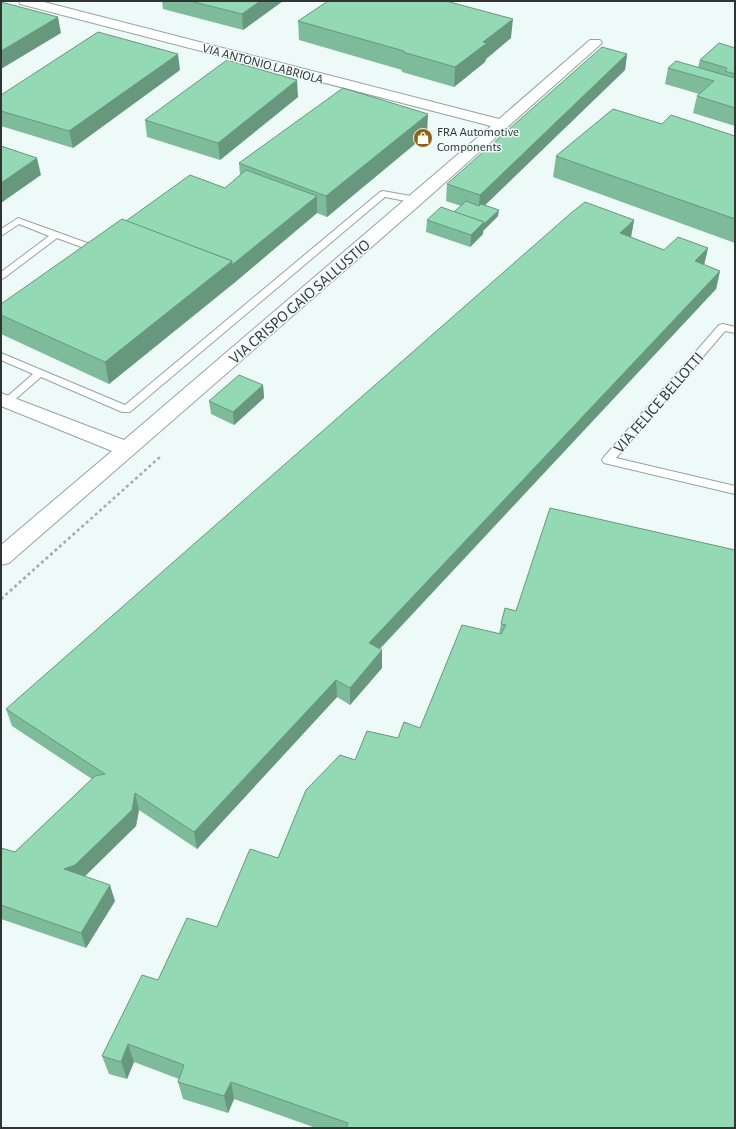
<svg xmlns="http://www.w3.org/2000/svg" width="736" height="1129" font-family="'Alegreya Sans',sans-serif">
  <style>
    .lines { fill: none; stroke-linecap: round; stroke-linejoin: round }
    .lane-casing { stroke: #98a3a1; stroke-width: 2 }
    .street-casing { stroke: #98a3a1; stroke-width: 2 }
    .path { stroke: #a2aaa9; stroke-width: 2.5; stroke-dasharray: 3 3; stroke-linecap: butt }
    .lane { fill: #fff; fill-rule: evenodd }
    .street { fill: #fff; fill-rule: evenodd }
    .wall { fill: #7ebb9a }
    .shaded-wall { fill: #67987d }
    .building { fill: #93d9b3; stroke: #67987d }
    .labels { text-anchor: middle; stroke-width: 3; stroke-linejoin: round; paint-order: stroke }
    .far-street-label { font-size: 13px; fill: #303433; stroke: #eefaf8 }
    .far-poi-label { font-size: 13px; fill: #303433; stroke: #eefaf8; text-anchor: start }
    .street-label { font-size: 16px; fill: #303433; stroke: #eefaf8 }
  </style>
  <rect width="100%" height="100%" fill="#eefaf8"/>
  <g class="lines">
    <!-- lane casing -->
    <g class="lane-casing">
      <g id="lane">
        <path d="M383,191L416,197L420,200L416,203L385,197L130,412H122L41,377L11,403H3L2,401L33,374L1,360V353L125,405L380,192Z"/>
        <path d="M18,218L101,248L103,250L99,254H93L92,251L57,238L4,278L1,279V272L49,236L19,224L1,236V229Z"/>
        <path d="M723,324L735,327V333L725,331L616,458L735,486V494L604,463L602,460L604,457L719,325Z"/>
      </g>
    </g>
    <!-- street casing -->
    <g class="street-casing">
      <path id="street" d="M19,1H40L499,119L590,40H600L602,43L422,203L9,563L1,565V545L112,451L1,406V393L124,440L491,126L20,4Z"/>
    </g>
    <!-- path -->
    <path class="path" d="M1,599L160,457"/>
    <!-- lane -->
    <use href="#lane" class="lane"/>
    <!-- street -->
    <use href="#street" class="street"/>
  </g>
  <!-- wall -->
  <g class="wall">
    <path d="M162,1H283L243,30L163,9Z"/>
    <path d="M298,21L511,38L486,59L485,62L454,87L402,72V70L299,40Z"/>
    <path d="M735,48V126L693,113L697,96L699,94L665,84L668,68L698,67L700,60Z"/>
    <path d="M627,54L625,70L485,205L498,216L483,231V234L470,247L426,232L427,220L454,212L461,206L446,201L447,184Z"/>
    <path d="M180,70L73,148L1,126V95Z"/>
    <path d="M298,97L220,160L147,137L145,120Z"/>
    <path d="M662,124L735,136V243L553,177L556,156Z"/>
    <path d="M427,134L327,217L317,213L234,283L109,384L1,334V304L126,221L225,188L240,175L239,163Z"/>
    <path d="M634,220L631,237L664,250L708,248L704,265L720,271L716,289L380,649L382,668L350,705L337,697L197,849L139,810L136,826L85,876L115,901L86,948L1,919V848L15,852L92,779L12,726L6,709Z"/>
    <path d="M263,385L264,398L234,425L211,414L209,401Z"/>
    <path d="M505,608L735,1128H316L234,1099L228,1113L183,1099L178,1082L179,1079L134,1062L127,1079L109,1074L102,1056L158,980L217,927L278,858L355,760L398,738L420,728L499,634L501,624Z"/>
  </g>
  <!-- shaded-wall -->
  <g class="shaded-wall">
    <path d="M260,1H283L243,30L242,14Z"/>
    <path d="M58,17L61,33L1,69V51Z"/>
    <path d="M513,19L511,38L486,59L485,62L454,87L455,67L483,42Z"/>
    <path d="M178,54L180,70L73,148L69,131Z"/>
    <path d="M627,54L625,70L478,212L480,195Z"/>
    <path d="M297,80L298,97L220,160L218,143Z"/>
    <path d="M428,114L427,134L327,217L326,196Z"/>
    <path d="M37,158L41,175L1,203V183Z"/>
    <path d="M317,196V213L234,283L109,384L105,362L232,261Z"/>
    <path d="M499,210L498,216L483,231V234L470,247L471,235L484,222Z"/>
    <path d="M634,220L631,237L617,251L620,233Z"/>
    <path d="M708,248L704,265L695,261Z"/>
    <path d="M720,271L716,289L369,660V643Z"/>
    <path d="M263,385L264,398L234,425L233,412Z"/>
    <path d="M382,650V668L350,705V688Z"/>
    <path d="M336,680L337,697L197,849L194,832Z"/>
    <path d="M135,793L139,810L136,826L80,881L64,869Z"/>
    <path d="M110,885L115,901L86,948L81,933Z"/>
    <path d="M128,1044L134,1062L127,1079L121,1062Z"/>
    <path d="M231,1082L234,1099L228,1113L224,1096Z"/>
  </g>
  <!-- building -->
  <g class="building">
    <path d="M190,1H260L242,14Z"/>
    <path d="M328,1H446L513,19L483,42L487,43L455,67L403,52L404,51L298,21Z"/>
    <path d="M1,2L58,17L1,51Z"/>
    <path d="M98,32L178,54L69,131L1,111V95Z"/>
    <path d="M719,43L735,48V74L725,71L727,68L700,60Z"/>
    <path d="M602,47L627,54L480,195L447,184Z"/>
    <path d="M227,60L297,80L218,143L145,120Z"/>
    <path d="M676,61L735,78V108L697,96L714,81L668,68Z"/>
    <path d="M343,88L428,114L326,196L239,163Z"/>
    <path d="M613,109L662,124L671,115L735,136V219L556,156Z"/>
    <path d="M1,146L37,158L1,183Z"/>
    <path d="M246,170L317,196L232,265V261L126,221L190,175L225,188Z"/>
    <path d="M466,201L479,206L481,204L499,210L484,224V222L454,212Z"/>
    <path d="M585,202L634,220L620,233L664,250L678,237L708,248L695,261L720,271L369,643L382,650L350,688L336,680L194,832L135,793L132,810L75,865L64,869L110,885L81,933L1,905V848L15,852L95,776L105,774L6,709L571,213Z"/>
    <path d="M441,207L484,222L471,235L427,220Z"/>
    <path d="M122,219L232,261L105,362L1,315V304Z"/>
    <path d="M239,375L263,385L233,412L209,401Z"/>
    <path d="M550,508L735,550V1128H346L348,1123L231,1082L224,1096L178,1082L184,1065L128,1044L121,1062L102,1056L142,975L158,980L187,918L217,927L250,849L278,858L306,790L340,755L355,760L367,731L398,738L404,722L420,728L462,625L501,634L506,625L501,624L505,608L516,611Z"/>
  </g>
  <!-- icons -->
  <defs>
    <g id="shop-disc" transform="scale(1)"><circle r="9.5" fill="#946013" stroke="#eefaf8"/><path d="M-5-2.5h2.3a2.7 3.5 0 0 1 5.4 0H5L5.5 6h-11ZM-1.5-2.5h3a1.5 2.3 0 0 0-3 0Z" fill="#fff"/></g>
  </defs>
  <g fill-rule="evenodd">
    <use href="#shop-disc" x="423" y="138"/>
  </g>
  <g class="labels">
    <!-- far-street labels -->
    <g class="far-street-label">
      <text transform="translate(263 63) rotate(15)" y="5">VIA ANTONIO LABRIOLA</text>
    </g>
    <!-- far-poi labels -->
    <g class="far-poi-label">
      <text x="437" y="136">FRA Automotive<tspan x="437" dy="15">Components</tspan></text>
    </g>
    <!-- street labels -->
    <g class="street-label">
      <text transform="translate(299 301) rotate(-41)" y="6">VIA CRISPO GAIO SALLUSTIO</text>
      <text transform="translate(658 402) rotate(-49)" y="6">VIA FELICE BELLOTTI</text>
    </g>
  </g>
  <!-- border -->
  <rect width="736" height="1129" fill="none" stroke="#303433" stroke-width="4"/>
</svg>
